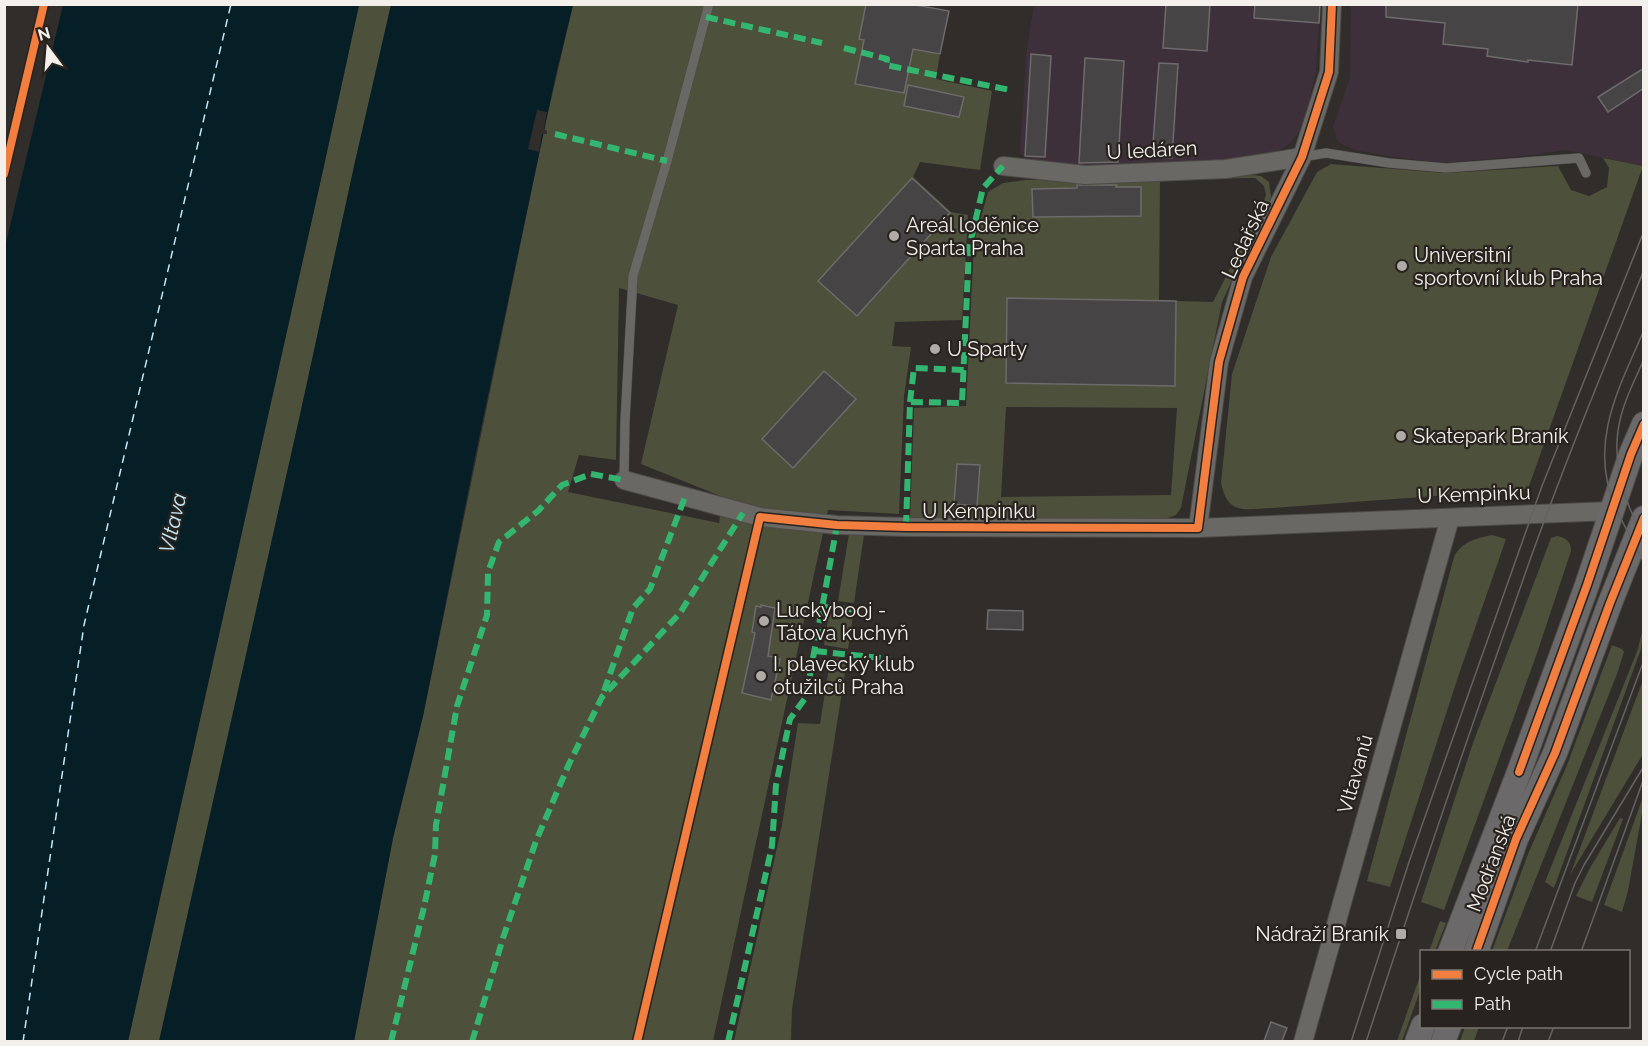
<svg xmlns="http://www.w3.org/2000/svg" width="1648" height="1046" font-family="Raleway,sans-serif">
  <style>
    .industrial { fill: #3e303a }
    .green { fill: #4d503a; fill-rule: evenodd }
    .water { fill: #061e26 }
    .pier { fill: #302d2a }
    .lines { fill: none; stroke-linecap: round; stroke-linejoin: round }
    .ferry { stroke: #c2e9fa; stroke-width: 1.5; stroke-dasharray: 8 6; stroke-linecap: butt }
    .building { fill: #464444; stroke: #6d6b6b; stroke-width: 1.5 }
    .service-casing { stroke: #4c4a46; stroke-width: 10 }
    .minor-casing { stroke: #4c4a46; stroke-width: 20 }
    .secondary-casing { stroke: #4c4a46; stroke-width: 26 }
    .service { stroke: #6a6865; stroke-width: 9 }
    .minor { stroke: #6a6865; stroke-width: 18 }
    .secondary { stroke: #6c696b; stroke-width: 24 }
    .tram { stroke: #656361; stroke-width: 1.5 }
    .quiet { stroke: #33b770; stroke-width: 6; stroke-dasharray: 12 6; stroke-linecap: butt }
    .cycleway-casing { stroke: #28231e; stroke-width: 11 }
    .cycleway { stroke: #f27e40; stroke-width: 8 }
    .poi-dot { fill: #afaca8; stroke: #28231e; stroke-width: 2 }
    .labels { text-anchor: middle; stroke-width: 4.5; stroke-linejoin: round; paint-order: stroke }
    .street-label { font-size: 20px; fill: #f3f0ec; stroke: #28231e }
    .poi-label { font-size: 20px; fill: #f3f0ec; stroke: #28231e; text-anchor: start }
    .water-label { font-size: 21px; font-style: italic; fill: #c2e9fa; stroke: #28231e }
  </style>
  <rect width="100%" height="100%" fill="#302d2a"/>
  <!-- industrial -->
  <g class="industrial">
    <path d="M1034,5H1320L1316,71L1303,127L1290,143L1269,159L1114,168L1036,163L1020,154L1026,54Z"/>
    <path d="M1351,5H1643V166L1566,150L1524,156L1442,163L1394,157L1351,149L1337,141L1333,127L1350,77Z"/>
  </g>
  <!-- green -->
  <g class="green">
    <path d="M359,5H391L355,162L300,415L159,1041L128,1042L323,170Z"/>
    <path d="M573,5H866L859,39L940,54L936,79L992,91L980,170L920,162L913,177L951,212L968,215L962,320L895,322L892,346L911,347L904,396L899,514L828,510L713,1041L354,1042L393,838L423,716L544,130ZM912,178L950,213L857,316L818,281ZM619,288L678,305L641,464L723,497L719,523L568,492L579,455L616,460ZM824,371L855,400L794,467L762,439ZM756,606L775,609L771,636L752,632ZM751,653L771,700L742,693Z"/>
    <path d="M1603,158L1643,166L1528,489L1273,508C1245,509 1228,516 1221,483L1232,374L1271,257L1317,172L1331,164L1445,173L1558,166L1571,190L1589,196L1607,187L1609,168Z"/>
    <path d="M1243,174L1261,176L1269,182L1271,197L1222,302L1181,508L1176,515L1163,520L910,519L914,408L966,406L974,243L988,192L1003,183L1025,180H1141ZM1255,178L1264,186L1266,195L1263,204L1213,302L1176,301L1175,386L1006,383L1007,299L1159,301L1160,179ZM1140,187L1141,216L1033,217V189ZM1006,407L1177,408L1171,495L1001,497ZM957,464L980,465L977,506L954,504Z"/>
    <path d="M849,534L864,535L854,603L838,601Z"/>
    <path d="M1492,535L1506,539L1458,677L1390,887L1367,881L1454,557C1461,542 1477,538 1492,535Z"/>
    <path d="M1557,536C1566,538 1571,541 1571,551L1535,659L1444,910L1421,902L1473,743L1551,538Z"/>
    <path d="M829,613L853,616L848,649L824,645Z"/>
    <path d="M1643,628L1641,649L1554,888L1545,882L1638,649Z"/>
    <path d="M1612,645L1622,649L1624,652L1617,674L1507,951H1492L1528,854L1567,765Z"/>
    <path d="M834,659L847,660L792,1009L791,1041H734L782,825L798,723L820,724L829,667Z"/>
    <path d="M1643,680V754L1570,875Z"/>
    <path d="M1643,797V808L1628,891L1622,912L1604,905Z"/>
    <path d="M1620,818L1623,819L1592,902L1576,896L1590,868Z"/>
    <path d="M1440,921L1446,923L1435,951H1429Z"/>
    <path d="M1421,973V988L1402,1041H1397Z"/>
    <path d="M1465,1027H1479L1474,1041H1460Z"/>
  </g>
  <!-- water -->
  <g class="water">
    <path d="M63,5H359L323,170L128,1041H5L4,251Z"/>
    <path d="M391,5H573L556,74L477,447L423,716L393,838L354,1041L159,1042L300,415L355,162Z"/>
  </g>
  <!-- pier -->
  <path class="pier" d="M537,110L547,112L544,129L547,131V134H542L539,152L528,149Z"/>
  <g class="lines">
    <!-- ferry -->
    <path class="ferry" d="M23,1042L84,625L231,4"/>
  </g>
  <!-- building -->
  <g class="building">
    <path d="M866,4H910L949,11L940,54L913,49L904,93L855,84L864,40L859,39Z"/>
    <path d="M1166,4H1210L1207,51L1163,48Z"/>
    <path d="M1255,4H1320L1319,23L1254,18Z"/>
    <path d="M1386,4H1578L1572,65L1528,60V62L1487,56L1488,49L1443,44L1445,23L1386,17Z"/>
    <path d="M1031,54L1051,56L1045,157L1025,156Z"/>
    <path d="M1085,58L1124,61L1118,162L1079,163Z"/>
    <path d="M1159,63L1178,64L1172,158L1152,157Z"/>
    <path d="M1644,68V88L1608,112L1598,97Z"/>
    <path d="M908,85L964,97L959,117L904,106Z"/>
    <path d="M912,178L950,213L857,316L818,281Z"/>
    <path d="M1077,185H1117L1116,187H1141V216L1033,217L1032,189L1077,188Z"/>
    <path d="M1007,298L1176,301L1175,386L1006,383Z"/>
    <path d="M824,371L856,399L793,468L762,439Z"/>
    <path d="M957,464L980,465L977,506L954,504Z"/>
    <path d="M761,605L775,608L768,656L780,659L771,700L742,693L755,633L752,632L756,606L761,607Z"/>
    <path d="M988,610L1023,611V630L987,629Z"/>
    <path d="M1271,1022L1287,1028L1282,1041H1264Z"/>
  </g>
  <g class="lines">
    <!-- service casing -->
    <g class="service-casing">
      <g id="service">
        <path d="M1302,157L1326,153L1389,163L1446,168L1579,158L1586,173"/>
        <path d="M624,480L625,421L633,276L667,161L709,4"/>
      </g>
    </g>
    <!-- minor casing -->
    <g class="minor-casing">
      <g id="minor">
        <path d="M1003,166L1085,175L1226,169L1302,157"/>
        <path d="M624,480L760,517L837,525L906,527L1198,528L1612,511"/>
        <path d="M1198,528L1219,362L1243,277L1302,157L1329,72L1332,4"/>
        <path d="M1303,1042L1450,518"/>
      </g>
    </g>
    <!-- secondary casing -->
    <g class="secondary-casing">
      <g id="secondary">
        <path d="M1450,952L1519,772L1587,585L1631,454L1644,424"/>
        <path d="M1476,952L1516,839L1555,753L1610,603L1644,518"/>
        <path d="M1417,1042L1423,1026"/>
        <path d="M1443,1042L1449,1026"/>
      </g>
    </g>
    <!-- service -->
    <use href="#service" class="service"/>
    <!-- minor -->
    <use href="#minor" class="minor"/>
    <!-- secondary -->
    <use href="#secondary" class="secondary"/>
    <!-- tram -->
    <g class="tram">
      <path d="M1644,330C1619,388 1588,443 1615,506C1623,525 1635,544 1644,563"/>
      <path d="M1644,359C1636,378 1626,396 1621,416C1610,457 1622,500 1644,536"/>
      <path d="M1535,952L1644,660"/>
      <path d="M1550,952L1575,883L1584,865L1644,766"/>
      <path d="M1581,952L1644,778"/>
      <path d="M1351,1042L1409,862L1542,486L1644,231"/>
      <path d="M1366,1042C1419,880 1474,718 1531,557C1566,460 1605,365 1644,270"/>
      <path d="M1502,1042L1508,1026"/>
      <path d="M1518,1042L1523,1026"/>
      <path d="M1548,1042L1554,1026"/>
    </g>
    <!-- quiet -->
    <g class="quiet">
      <path d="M706,17L822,43"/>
      <path d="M844,48L887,59L886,65L1010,90"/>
      <path d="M555,134L667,161"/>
      <path d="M910,402L914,368L964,370"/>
      <path d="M906,527L910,402L962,403L969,248L983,188L1003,166"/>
      <path d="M823,607L859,610"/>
      <path d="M815,651L890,659"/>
      <path d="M604,691L633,608L650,589L685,497"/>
      <path d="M391,1042L424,907L435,854L436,825L457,706L487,615L488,572L499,542L538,511L562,485L591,474L624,480"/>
      <path d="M472,1042L503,938L536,841L569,764L602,697L680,613L743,513"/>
      <path d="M728,1042L772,846L776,785L790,719L806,697L837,525"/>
    </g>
    <!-- cycleway casing -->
    <g class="cycleway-casing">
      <g id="cycleway">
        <path d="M4,174L44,4"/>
        <path d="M1519,772L1587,585L1631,454L1644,424"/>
        <path d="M1476,952L1516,839L1555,753L1610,603L1644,518"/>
        <path d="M637,1042L760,517L837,525L906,527L1198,528L1219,362L1243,277L1302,157L1329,72L1332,4"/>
      </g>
    </g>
    <!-- cycleway -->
    <use href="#cycleway" class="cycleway"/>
  </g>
  <!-- markers -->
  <g class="poi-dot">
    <circle cx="894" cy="236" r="6"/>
    <circle cx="1402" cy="266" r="6"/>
    <circle cx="935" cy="349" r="6"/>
    <circle cx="1401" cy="436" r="6"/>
    <circle cx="764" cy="621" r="6"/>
    <circle cx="761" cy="676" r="6"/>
    <rect x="1395" y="928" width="12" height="12" rx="3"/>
  </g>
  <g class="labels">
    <!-- street labels -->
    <g class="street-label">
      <text transform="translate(1152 150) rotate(-3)" y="7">U ledáren</text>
      <text transform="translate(1245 239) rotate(-65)" y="7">Ledařská</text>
      <text transform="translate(1474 494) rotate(-2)" y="7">U Kempinku</text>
      <text x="979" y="518">U Kempinku</text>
      <text transform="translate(1355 774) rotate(-74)" y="7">Vltavanů</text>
      <text transform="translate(1491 863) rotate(-69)" y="7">Modřanská</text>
    </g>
    <!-- poi labels -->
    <g class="poi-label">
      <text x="906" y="232">Areál loděnice<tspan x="906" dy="23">Sparta Praha</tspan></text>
      <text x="1414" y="262">Universitní<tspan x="1414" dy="23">sportovní klub Praha</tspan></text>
      <text x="947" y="356">U Sparty</text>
      <text x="1413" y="443">Skatepark Braník</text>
      <text x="776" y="617">Luckybooj -<tspan x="776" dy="23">Tátova kuchyň</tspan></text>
      <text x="773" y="671">I. plavecký klub<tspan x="773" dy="23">otužilců Praha</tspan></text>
      <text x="1389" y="941" text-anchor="end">Nádraží Braník</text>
    </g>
    <!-- water labels -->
    <g class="water-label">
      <text transform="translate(173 523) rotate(-77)" y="7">Vltava</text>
    </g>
  </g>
  <!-- border -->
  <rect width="1648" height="1046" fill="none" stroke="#f3f0ec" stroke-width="12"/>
  <!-- legend -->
  <rect x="1420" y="950" width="210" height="78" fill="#28231e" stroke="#797570" stroke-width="1.5"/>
  <rect x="1432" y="970" width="30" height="9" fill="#f27e40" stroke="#797570" stroke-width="1.5"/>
  <text x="1474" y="980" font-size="18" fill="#f3f0ec">Cycle path</text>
  <rect x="1432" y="1000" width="30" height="9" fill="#33b770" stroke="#797570" stroke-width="1.5"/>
  <text x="1474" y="1010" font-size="18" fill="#f3f0ec">Path</text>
  <!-- north arrow -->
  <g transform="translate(48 48) rotate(344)" stroke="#28231e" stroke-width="4.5" paint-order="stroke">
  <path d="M0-4.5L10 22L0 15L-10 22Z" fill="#f3f0ec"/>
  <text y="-9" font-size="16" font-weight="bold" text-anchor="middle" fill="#f3f0ec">N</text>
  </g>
</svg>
